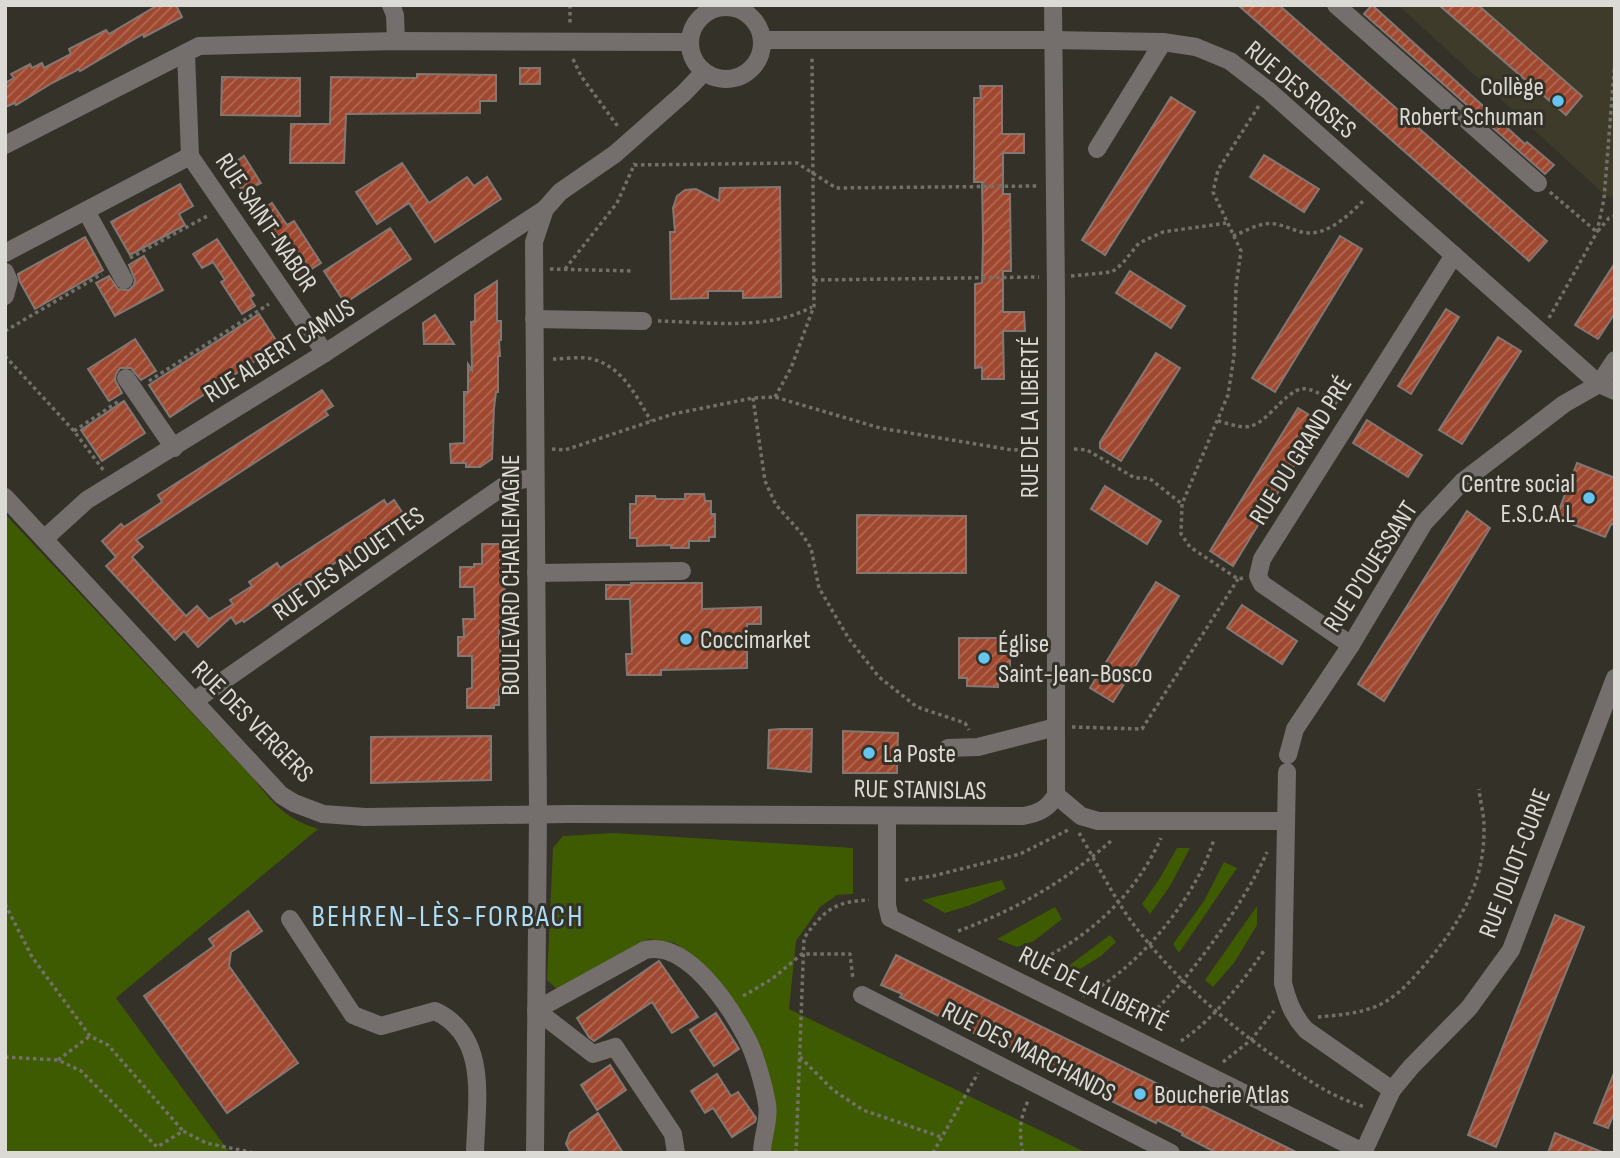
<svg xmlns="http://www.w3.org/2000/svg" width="1620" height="1158" font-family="'Sofia Sans Condensed',sans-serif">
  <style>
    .built { fill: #3e3b2b }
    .grass { fill: #3e5b01 }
    .building { fill: url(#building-hatch); stroke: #847773; stroke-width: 2 }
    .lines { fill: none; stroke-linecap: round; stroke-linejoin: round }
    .path { stroke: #727169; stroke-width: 3.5; stroke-dasharray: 3.5 3.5; stroke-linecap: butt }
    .minor { stroke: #746e6c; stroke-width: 18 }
    .poi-dot { fill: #66c4ef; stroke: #333128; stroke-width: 2.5 }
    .labels { text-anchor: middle; stroke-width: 6; stroke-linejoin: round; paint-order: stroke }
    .poi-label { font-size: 26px; fill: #dbdad4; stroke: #333128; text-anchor: start }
    .street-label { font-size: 26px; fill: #dbdad4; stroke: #333128 }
    .quarter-label { font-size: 30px; letter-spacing: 2px; fill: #aedef7; stroke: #333128 }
  </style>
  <defs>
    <pattern id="building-hatch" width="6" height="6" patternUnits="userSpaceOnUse" patternTransform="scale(1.75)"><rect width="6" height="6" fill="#9f482f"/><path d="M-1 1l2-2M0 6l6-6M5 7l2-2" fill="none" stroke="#b06a56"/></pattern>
  </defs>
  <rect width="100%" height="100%" fill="#333128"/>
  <!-- built -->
  <path class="built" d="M1398,5H1615V198L1606,196Z"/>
  <!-- grass -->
  <g class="grass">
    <path d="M5,514L252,777C275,805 283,817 318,829L116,998L230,1153H5Z"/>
    <path d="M614,833L853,848V894L837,895L820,907L796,941L789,1009L1087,1153H767L743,1017L702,963L675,943L649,939L637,944L628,953L558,990L547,980L553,848L563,836Z"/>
    <path d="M1177,848H1190L1170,886L1150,914L1142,904L1160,878Z"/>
    <path d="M1224,862L1237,868L1179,953L1173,944L1204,901Z"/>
    <path d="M1002,880L1006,889L968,906L945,913L922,900Z"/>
    <path d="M1257,906V925L1234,963L1213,987L1205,980Z"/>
    <path d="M1055,907L1062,919L1034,941L1017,947L997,939Z"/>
    <path d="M1110,935L1116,942L1101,956L1072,974L1063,970Z"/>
  </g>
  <!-- building -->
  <g class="building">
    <path d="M158,5H176L182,17L144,37L143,34L80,71L79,69L52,83L16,105L15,103L5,107V83L14,78L11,74L30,64L32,68L42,63L44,68L71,54L69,49L106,30L109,34Z"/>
    <path d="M1238,5H1279L1547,241L1529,261Z"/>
    <path d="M1372,5L1525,144L1527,142L1554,165L1545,174L1364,14Z"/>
    <path d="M1439,5H1478L1582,96L1566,115Z"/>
    <rect x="520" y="68" width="20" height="16"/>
    <path d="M417,74L496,75V101H480V113L346,114L344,163H290L291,124H330L331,77L417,78Z"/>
    <path d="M222,77L300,78V116L221,115Z"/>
    <path d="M980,86H1002V134H1024V153H1003V194H1010L1011,271H1003V312H1024L1025,331H1003L1004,379H982V367L975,368V284L982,283L983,240L982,182H974V98H981Z"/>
    <path d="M1171,97L1195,112L1105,255L1082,240Z"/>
    <path d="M1264,155L1319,189L1304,212L1250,177Z"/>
    <path d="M244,156L261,183L243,192L232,175L236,173L231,165Z"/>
    <path d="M402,163L429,203L467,177L474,186L487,177L501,199L435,242L409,203L377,224L356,192Z"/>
    <path d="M180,184L193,206L179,214L185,225L130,255L111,222Z"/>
    <path d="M780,187L781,297L743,298V291H708V298L671,299L670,232H675L673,208L677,196L685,190L696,189L719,201L720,188Z"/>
    <path d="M272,203L287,225L294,221L321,263L297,278L257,213Z"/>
    <path d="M390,228L411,259L345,303L324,271Z"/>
    <path d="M1340,236L1362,249L1275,392L1252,378Z"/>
    <path d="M85,237L103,270L35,309L20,282L18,274Z"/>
    <path d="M217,239L254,295L250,298L255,306L242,314L221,282L225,280L213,262L202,268L193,254Z"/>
    <path d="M144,256L163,290L115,316L96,283L109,276L118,289L129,290L134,285L135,280L129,265Z"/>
    <path d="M1615,263V313L1598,339L1575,325Z"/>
    <path d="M1130,271L1185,306L1171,328L1116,293Z"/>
    <path d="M497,281V321H501V340H499L500,356H498V392H496L494,408L492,459L480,467H466V463H451L450,444L464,443V392H468V364L472,370L471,322L475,321V295Z"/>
    <path d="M1446,309L1459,317L1411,394L1398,386Z"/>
    <path d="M259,314L279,345L170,417L149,385Z"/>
    <path d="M435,315L454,344H424L423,323Z"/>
    <path d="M1498,337L1521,351L1462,444L1439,430Z"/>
    <path d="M135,339L156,371L141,380L131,368H120L116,374L115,380L122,393L109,401L88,369Z"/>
    <path d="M1156,353L1180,368L1121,461L1100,448V442Z"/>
    <path d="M322,390L333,406L325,411L328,415L136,540L143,547L132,557L186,616L197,606L209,619L233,604L230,600L252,586L249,582L277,563L280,568L384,500L387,505L394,500L404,515L397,519L398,522L301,585L299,583L244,622L243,620L236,624L231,617L198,647L184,631L175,640L106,566L116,557L102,541L121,524L124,527L162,502L158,495Z"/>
    <path d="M124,401L145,433L102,461L81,430Z"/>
    <path d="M1298,408L1321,422L1233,566L1210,551Z"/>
    <path d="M1367,420L1422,455L1408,477L1353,443Z"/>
    <path d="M1577,463L1615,478V525L1611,524L1605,537L1556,518Z"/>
    <path d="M1105,486L1161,521L1147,544L1091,509Z"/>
    <path d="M685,494H704L705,501H711V514H715V537H709V541H689V548H671V545L637,546V538H630V504H636V496H655L656,499H685Z"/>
    <path d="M1467,511L1490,528L1384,701L1358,684Z"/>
    <path d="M857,515L966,516V573H857Z"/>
    <path d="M482,544H504L505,629L499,630L503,690H499V705H494V708H467V689L472,688V656H458V637H464L463,619H475L474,587H460V567H474V564H482Z"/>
    <path d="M1156,582L1179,596L1113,702L1090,688Z"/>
    <path d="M631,583H702V609L761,607V624H747V668L661,670V675H627L626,654H632L630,599H606V585H631Z"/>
    <path d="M1242,605L1297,641L1282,664L1227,628Z"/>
    <path d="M959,638H1010V678H998V687L967,686V678H959Z"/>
    <path d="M781,729H812L811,772L768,768L769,730Z"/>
    <path d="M843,731L898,733L897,773H843Z"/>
    <path d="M491,736V780L371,783V737Z"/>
    <path d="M248,911L262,931L231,952L229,966L298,1063L227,1113L144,996L214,946L209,939Z"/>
    <path d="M1555,915L1584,927L1496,1147L1468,1135Z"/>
    <path d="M896,955L1298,1153H1217L1182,1135L1183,1133L1157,1120L1156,1123L1047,1069L1028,1059L1029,1057L999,1042L998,1045L900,997L902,994L881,985Z"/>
    <path d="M659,961L698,1017L672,1033L652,1002L594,1041L589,1037L577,1018Z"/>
    <path d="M716,1013L739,1049L714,1066L690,1030Z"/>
    <path d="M610,1065L626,1090L597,1110L581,1085Z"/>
    <path d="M1614,1073L1615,1111L1608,1128L1594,1123Z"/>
    <path d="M717,1074L731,1096L738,1092L756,1118L755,1122L732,1137L713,1108L705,1113L691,1091Z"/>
    <path d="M598,1113L623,1153H571L566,1144L570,1133Z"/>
    <path d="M1555,1133L1602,1152V1153H1548Z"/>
  </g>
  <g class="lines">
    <!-- path -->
    <g class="path">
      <path d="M570,5V23"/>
      <path d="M573,59L581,76L619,128"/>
      <path d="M634,165L797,163L836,188L1038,186"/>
      <path d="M1550,192L1597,232L1609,218L1615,216"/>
      <path d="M1233,236C1243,232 1254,226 1264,224C1280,221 1293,232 1308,233C1330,234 1351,213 1365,199"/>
      <path d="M130,258L209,215"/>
      <path d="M550,269L633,271"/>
      <path d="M565,269L617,203L635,163"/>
      <path d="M1071,276L1112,272L1122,264L1139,243L1163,232L1226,223"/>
      <path d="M814,280L1039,277"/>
      <path d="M1549,318L1597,232L1604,199L1615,60"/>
      <path d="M658,321C709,322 767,331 812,307"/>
      <path d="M5,331L102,274"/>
      <path d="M5,356L74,431L104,471"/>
      <path d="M553,359C565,359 580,356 592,359C623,367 636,396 651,421"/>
      <path d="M149,381L269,304"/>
      <path d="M775,397L791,368L814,306L812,56"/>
      <path d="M753,398L765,481L776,505L802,534L811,548L819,588L849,639L879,677L917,707L965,723L969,730"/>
      <path d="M1218,421C1227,423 1242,429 1251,426C1258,424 1264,419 1269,414C1302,382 1300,382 1340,405"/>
      <path d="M74,431L119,401"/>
      <path d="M552,449L565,450L673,414L753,398L775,397L880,428L1012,450L1038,449"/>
      <path d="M1074,449L1087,450L1135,478H1149L1182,504"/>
      <path d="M1243,578L1238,579L1190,547L1181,534L1182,504L1228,395L1234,356L1236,286L1241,251L1213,192L1218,170L1260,104"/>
      <path d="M1072,727L1142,729L1238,579"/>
      <path d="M1079,833C1097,863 1113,897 1134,925C1175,979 1226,1023 1282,1062C1311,1082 1330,1096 1365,1107"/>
      <path d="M905,880L933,876L1020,854L1070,829"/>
      <path d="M5,904L32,957L90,1036L108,1045L183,1131"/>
      <path d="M958,931C1016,910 1066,881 1112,840"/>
      <path d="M1026,967C1085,941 1134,898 1161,838"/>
      <path d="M743,996L772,979L802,954H850L853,979"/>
      <path d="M1083,996C1138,970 1197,896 1214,839"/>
      <path d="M1318,1017C1340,1015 1366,1013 1385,1002C1401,993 1416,975 1428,961C1462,920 1485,881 1484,826C1484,814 1480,801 1479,789"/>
      <path d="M1142,1022C1184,988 1246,901 1267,852"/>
      <path d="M1181,1041C1214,1019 1242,983 1265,949"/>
      <path d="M5,1057L58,1060L81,1071L157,1147L183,1131L206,1143L255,1153"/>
      <path d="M800,1057L833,1090L863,1110L941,1137"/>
      <path d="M58,1060L90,1036"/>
      <path d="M1223,1062L1251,1040L1274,1011"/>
      <path d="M796,1153L804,938C823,911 835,901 869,900"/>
      <path d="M933,1153L978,1073"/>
      <path d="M1023,1153C1019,1132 1019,1119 1029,1099"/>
    </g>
    <!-- minor -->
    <g class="minor">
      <path d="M391,5L395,15L396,41"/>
      <path d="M1336,5L1538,183"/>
      <circle cx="726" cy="43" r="36"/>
      <path d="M762,40H1052L1163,42L1196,47L1230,61L1269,91L1599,384L1615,391"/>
      <path d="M186,53L190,156L325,353"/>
      <path d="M5,145L199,46L396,41L690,42"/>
      <path d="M1097,149L1163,42"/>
      <path d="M86,211L124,280"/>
      <path d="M5,253L190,156"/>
      <path d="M5,272L9,281L5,296"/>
      <path d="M534,319L643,321"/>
      <path d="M126,378L174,448"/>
      <path d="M5,497L281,795L294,803L323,814L365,817L568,814L1023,816C1039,813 1048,809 1056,795V296L1053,5"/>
      <path d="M44,539L87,500L325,353L545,209"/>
      <path d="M536,573L682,571"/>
      <path d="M1351,645L1262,584L1258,576L1262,559L1454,255"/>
      <path d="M194,701L511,481L535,478"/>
      <path d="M948,748L978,747L1056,727"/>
      <path d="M1288,755L1295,729L1351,645L1424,523L1462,482L1564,404L1599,384L1615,360"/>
      <path d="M1287,772L1283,983C1288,1002 1293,1016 1306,1030L1392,1090"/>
      <path d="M1056,795L1081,816L1098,821H1284"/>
      <path d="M887,816V905L890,918L1365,1153"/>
      <path d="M290,919L353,1015L381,1026L435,1011C490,1037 476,1102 475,1153"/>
      <path d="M862,995L1171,1153"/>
      <path d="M535,1153L538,814L534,242L545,209L560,192L615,154L684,93L704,72"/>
      <path d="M676,1153L673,1134L615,1047L593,1054L536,1010L645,950C687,940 729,1005 746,1037C755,1053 764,1086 767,1104C770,1121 762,1136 762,1153"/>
      <path d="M1363,1153L1392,1090L1411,1067L1469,1008L1511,950L1615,678"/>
    </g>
  </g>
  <!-- markers -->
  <g class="poi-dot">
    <circle cx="1558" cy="101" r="7"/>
    <circle cx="1589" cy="498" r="7"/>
    <circle cx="686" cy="639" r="7"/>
    <circle cx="984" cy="658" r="7"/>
    <circle cx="869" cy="753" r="7"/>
    <circle cx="1140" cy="1094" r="7"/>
  </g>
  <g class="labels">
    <!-- poi labels -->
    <g class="poi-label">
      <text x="1544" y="95" text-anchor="end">Collège<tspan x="1544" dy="30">Robert Schuman</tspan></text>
      <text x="1575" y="492" text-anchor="end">Centre social<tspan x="1575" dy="30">E.S.C.A.L</tspan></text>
      <text x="700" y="648">Coccimarket</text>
      <text x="998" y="652">Église<tspan x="998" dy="30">Saint-Jean-Bosco</tspan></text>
      <text x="883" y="762">La Poste</text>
      <text x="1154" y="1103">Boucherie Atlas</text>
    </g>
    <!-- street labels -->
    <g class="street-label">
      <text transform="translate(1301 89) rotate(40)" y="9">RUE DES ROSES</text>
      <text transform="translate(267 222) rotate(56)" y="9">RUE SAINT-NABOR</text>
      <text transform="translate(279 350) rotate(-32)" y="9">RUE ALBERT CAMUS</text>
      <text transform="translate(1029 417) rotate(-90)" y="9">RUE DE LA LIBERTÉ</text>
      <text transform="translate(1300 450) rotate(-58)" y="9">RUE DU GRAND PRÉ</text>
      <text transform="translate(348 563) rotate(-35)" y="9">RUE DES ALOUETTES</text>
      <text transform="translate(1370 566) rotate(-57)" y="9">RUE D'OUESSANT</text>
      <text transform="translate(510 575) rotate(-90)" y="9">BOULEVARD CHARLEMAGNE</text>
      <text transform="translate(253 721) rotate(45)" y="9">RUE DES VERGERS</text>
      <text transform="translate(920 789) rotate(1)" y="9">RUE STANISLAS</text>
      <text transform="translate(1514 863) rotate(-69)" y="9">RUE JOLIOT-CURIE</text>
      <text transform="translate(1094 988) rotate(26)" y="9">RUE DE LA LIBERTÉ</text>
      <text transform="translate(1029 1051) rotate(27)" y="9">RUE DES MARCHANDS</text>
    </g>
    <!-- quarter labels -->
    <g class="quarter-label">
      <text x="448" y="926">BEHREN-LÈS-FORBACH</text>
    </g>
  </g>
  <!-- border -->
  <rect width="1620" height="1158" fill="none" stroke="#dbdad4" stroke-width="14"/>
</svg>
